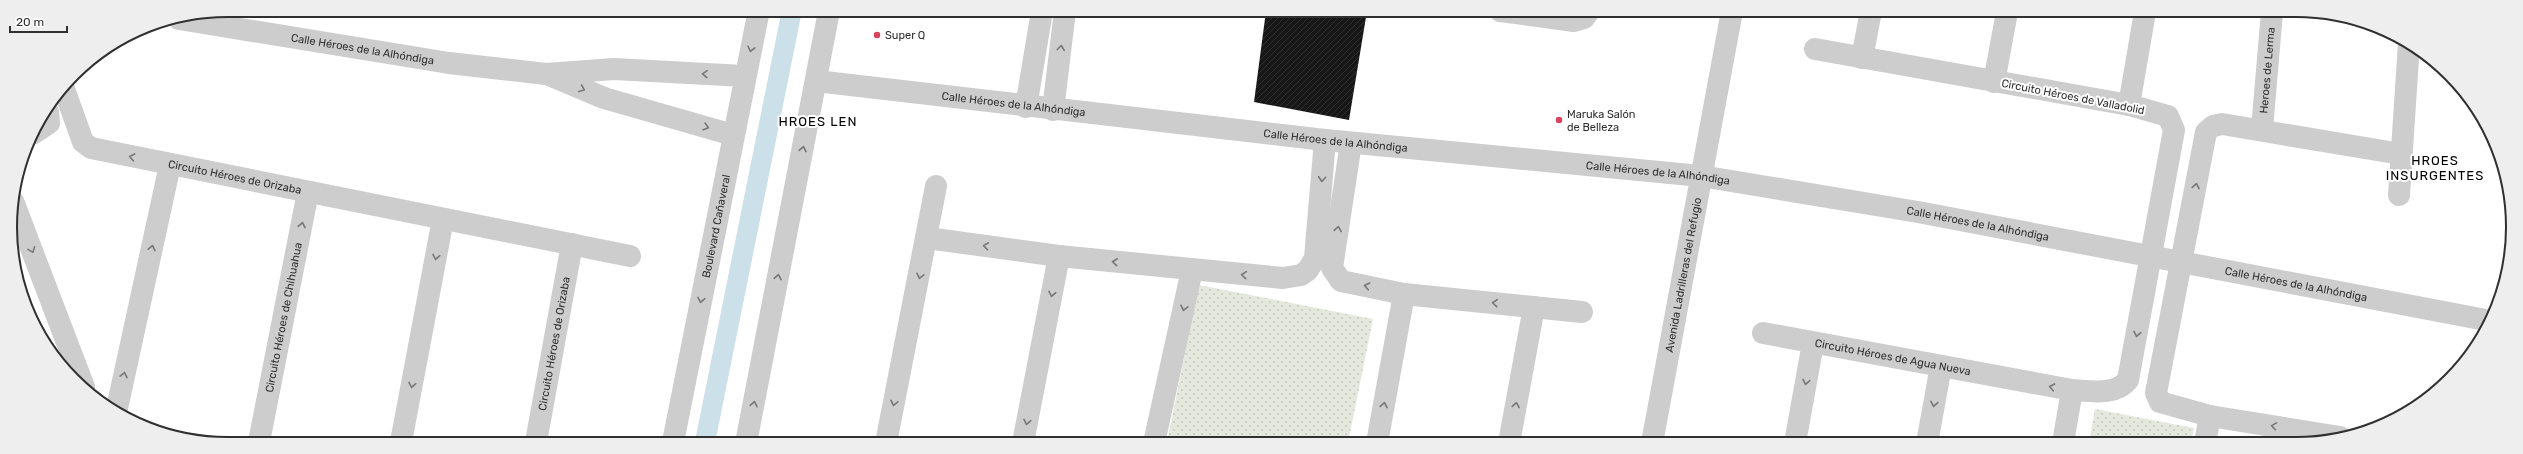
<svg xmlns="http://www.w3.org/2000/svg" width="2523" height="454" viewBox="0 0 2523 454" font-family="Rubik,sans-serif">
<defs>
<pattern id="green-dots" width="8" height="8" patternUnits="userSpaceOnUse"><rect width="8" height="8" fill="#e5e9dd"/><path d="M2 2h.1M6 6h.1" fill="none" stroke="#c5c8be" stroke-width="1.8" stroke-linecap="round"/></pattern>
<pattern id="building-hatch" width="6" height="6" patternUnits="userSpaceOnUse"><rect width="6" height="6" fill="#171717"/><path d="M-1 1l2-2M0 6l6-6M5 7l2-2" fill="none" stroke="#303030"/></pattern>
</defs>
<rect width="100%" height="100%" fill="#fff"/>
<path fill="url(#green-dots)" d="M1199 285 1373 319 1348 443 1167 442Z
M2095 409 2194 428 2191 443H2089Z"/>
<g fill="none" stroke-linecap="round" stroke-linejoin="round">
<path stroke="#cbe0e8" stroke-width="20" d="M705 442 792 10"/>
</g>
<path fill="url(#building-hatch)" d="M1266 11H1367L1349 120 1254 102Z"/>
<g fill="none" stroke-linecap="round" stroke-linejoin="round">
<g stroke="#cdcdcd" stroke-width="22">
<path d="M1500 11 1574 21 1584 18 1589 11"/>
<path id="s1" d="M179 19 449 63 546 74 614 69 744 76"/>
<path d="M1862 58 1871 11"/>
<path d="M547 74 604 98 733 135"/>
<path id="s2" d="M816 81 1325 140 1701 176 1918 212 2491 321"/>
<path d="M1994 82 2007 12"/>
<path id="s3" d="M64 89 83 142 91 148 630 256"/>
<path d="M2129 105 2145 12"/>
<path d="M1026 107 1042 11"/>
<path d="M1053 110 1065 11"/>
<path id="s4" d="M2262 129 2272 12"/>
<path d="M34 133 49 123 48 112"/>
<path d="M1351 143 1332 268 1341 281 1404 294 1582 312"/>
<path d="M2399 195 2409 43"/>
<path d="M13 201 84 387"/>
<path d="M927 238 1059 256 1283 278 1301 275 1308 270 1315 258 1325 140"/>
<path id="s5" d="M1763 333 2072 390C2091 391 2115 396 2128 380L2174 130 2168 116 2129 105 1815 49"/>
<path d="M116 413 170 165"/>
<path d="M2340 437 2210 416 2160 402 2156 393 2206 132 2213 126 2222 124 2401 154"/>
<path id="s6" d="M259 442 308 192"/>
<path d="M401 442 443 219"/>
<path id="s7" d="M536 442 572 244"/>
<path id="s8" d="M673 442 759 10"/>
<path d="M746 443 829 11"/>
<path d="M886 443 936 186"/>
<path d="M1023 443 1059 256"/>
<path d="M1154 443 1192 270"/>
<path d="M1377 443 1404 294"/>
<path d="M1509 443 1534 307"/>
<path id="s9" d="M1652 443 1732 11"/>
<path d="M1795 443 1813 343"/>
<path d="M1927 443 1941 366"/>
<path d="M2063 443 2072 390"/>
<path d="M2205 443 2210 416"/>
</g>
</g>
<defs><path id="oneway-chevron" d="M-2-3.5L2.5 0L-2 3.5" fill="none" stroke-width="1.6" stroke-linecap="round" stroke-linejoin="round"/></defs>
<g stroke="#777">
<use href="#oneway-chevron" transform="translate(1061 48) rotate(-83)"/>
<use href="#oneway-chevron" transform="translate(751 49) rotate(103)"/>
<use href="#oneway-chevron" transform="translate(705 74) rotate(-177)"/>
<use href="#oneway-chevron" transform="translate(582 89) rotate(23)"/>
<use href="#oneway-chevron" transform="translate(706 127) rotate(16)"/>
<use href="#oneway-chevron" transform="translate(803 149) rotate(-79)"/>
<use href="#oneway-chevron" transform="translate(132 157) rotate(-169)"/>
<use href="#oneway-chevron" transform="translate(1322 179) rotate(95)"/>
<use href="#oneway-chevron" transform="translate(2196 186) rotate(-80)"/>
<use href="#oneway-chevron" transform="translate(302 225) rotate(-79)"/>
<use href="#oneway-chevron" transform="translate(1338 229) rotate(-81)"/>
<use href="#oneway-chevron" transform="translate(986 246) rotate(-172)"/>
<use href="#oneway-chevron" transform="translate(152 248) rotate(-78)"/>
<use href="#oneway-chevron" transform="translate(32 250) rotate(69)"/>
<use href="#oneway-chevron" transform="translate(436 257) rotate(101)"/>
<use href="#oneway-chevron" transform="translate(1115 262) rotate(-174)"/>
<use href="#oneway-chevron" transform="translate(1244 275) rotate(-175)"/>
<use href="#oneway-chevron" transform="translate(920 276) rotate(102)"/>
<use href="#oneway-chevron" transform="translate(778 277) rotate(-79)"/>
<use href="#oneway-chevron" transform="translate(1367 286) rotate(-168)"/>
<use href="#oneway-chevron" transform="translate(1052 294) rotate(101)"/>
<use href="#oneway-chevron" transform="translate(701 300) rotate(101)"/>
<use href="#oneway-chevron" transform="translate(1495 303) rotate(-175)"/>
<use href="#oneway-chevron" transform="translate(1184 308) rotate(102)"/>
<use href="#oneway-chevron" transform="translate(2137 334) rotate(101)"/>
<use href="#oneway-chevron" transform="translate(124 375) rotate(-78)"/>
<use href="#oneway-chevron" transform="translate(1806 382) rotate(101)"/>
<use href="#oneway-chevron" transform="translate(412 385) rotate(101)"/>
<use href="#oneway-chevron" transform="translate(2052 387) rotate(-169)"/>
<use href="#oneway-chevron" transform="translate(894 403) rotate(102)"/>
<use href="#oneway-chevron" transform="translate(754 404) rotate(-79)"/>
<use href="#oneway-chevron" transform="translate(1934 404) rotate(100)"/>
<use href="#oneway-chevron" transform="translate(1384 405) rotate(-80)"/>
<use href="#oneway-chevron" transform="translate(1516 405) rotate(-80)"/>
<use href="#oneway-chevron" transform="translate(1027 422) rotate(101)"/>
<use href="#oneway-chevron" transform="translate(2274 426) rotate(-171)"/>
</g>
<g fill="#d8425c" stroke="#fff" stroke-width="1.5">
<circle cx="877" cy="35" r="4"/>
<circle cx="1559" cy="120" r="4"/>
</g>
<g text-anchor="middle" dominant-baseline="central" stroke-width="4" stroke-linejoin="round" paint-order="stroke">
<g font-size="11" fill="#303030" stroke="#fff" text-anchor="start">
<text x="885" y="35">Super Q</text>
<text x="1567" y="114">Maruka Salón<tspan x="1567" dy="13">de Belleza</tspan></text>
</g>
<g font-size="11" fill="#303030" stroke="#fff">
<text stroke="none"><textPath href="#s1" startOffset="186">Calle Héroes de la Alhóndiga</textPath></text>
<text stroke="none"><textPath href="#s4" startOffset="59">Heroes de Lerma</textPath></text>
<text transform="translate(2073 97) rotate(11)">Circuito Héroes de Valladolid</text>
<text stroke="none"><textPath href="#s2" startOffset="199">Calle Héroes de la Alhóndiga</textPath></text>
<text stroke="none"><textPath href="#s2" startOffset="523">Calle Héroes de la Alhóndiga</textPath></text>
<text stroke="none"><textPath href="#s2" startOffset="847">Calle Héroes de la Alhóndiga</textPath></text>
<text stroke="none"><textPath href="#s3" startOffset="213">Circuito Héroes de Orizaba</textPath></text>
<text stroke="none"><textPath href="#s2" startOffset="1171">Calle Héroes de la Alhóndiga</textPath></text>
<text stroke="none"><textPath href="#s8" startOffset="220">Boulevard Cañaveral</textPath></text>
<text stroke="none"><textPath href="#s9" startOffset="171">Avenida Ladrilleras del Refugio</textPath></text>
<text stroke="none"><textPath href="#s2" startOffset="1495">Calle Héroes de la Alhóndiga</textPath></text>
<text stroke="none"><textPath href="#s6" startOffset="127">Circuito Héroes de Chihuahua</textPath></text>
<text stroke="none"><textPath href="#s7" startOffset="100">Circuito Héroes de Orizaba</textPath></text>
<text stroke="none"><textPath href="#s5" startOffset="132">Circuito Héroes de Agua Nueva</textPath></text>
</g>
<g font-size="13" letter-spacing="1" fill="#000" stroke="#fff">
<text x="818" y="121">HROES LEN</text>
<text x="2435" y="160">HROES<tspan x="2435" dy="15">INSURGENTES</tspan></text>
</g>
</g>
<path d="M0 0H2523V454H0ZM227 17H2296A210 210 0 0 1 2506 227V227A210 210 0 0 1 2296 437H227A210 210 0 0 1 17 227V227A210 210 0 0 1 227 17Z" fill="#eee" fill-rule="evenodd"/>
<path fill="none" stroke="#303030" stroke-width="2" d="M227 17H2296A210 210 0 0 1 2506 227V227A210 210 0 0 1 2296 437H227A210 210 0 0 1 17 227V227A210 210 0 0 1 227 17Z"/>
<path d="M10 26v6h57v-6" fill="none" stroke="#303030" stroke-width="2"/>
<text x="16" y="26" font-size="12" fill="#303030" stroke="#ffffff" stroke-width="3" paint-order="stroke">20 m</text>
</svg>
